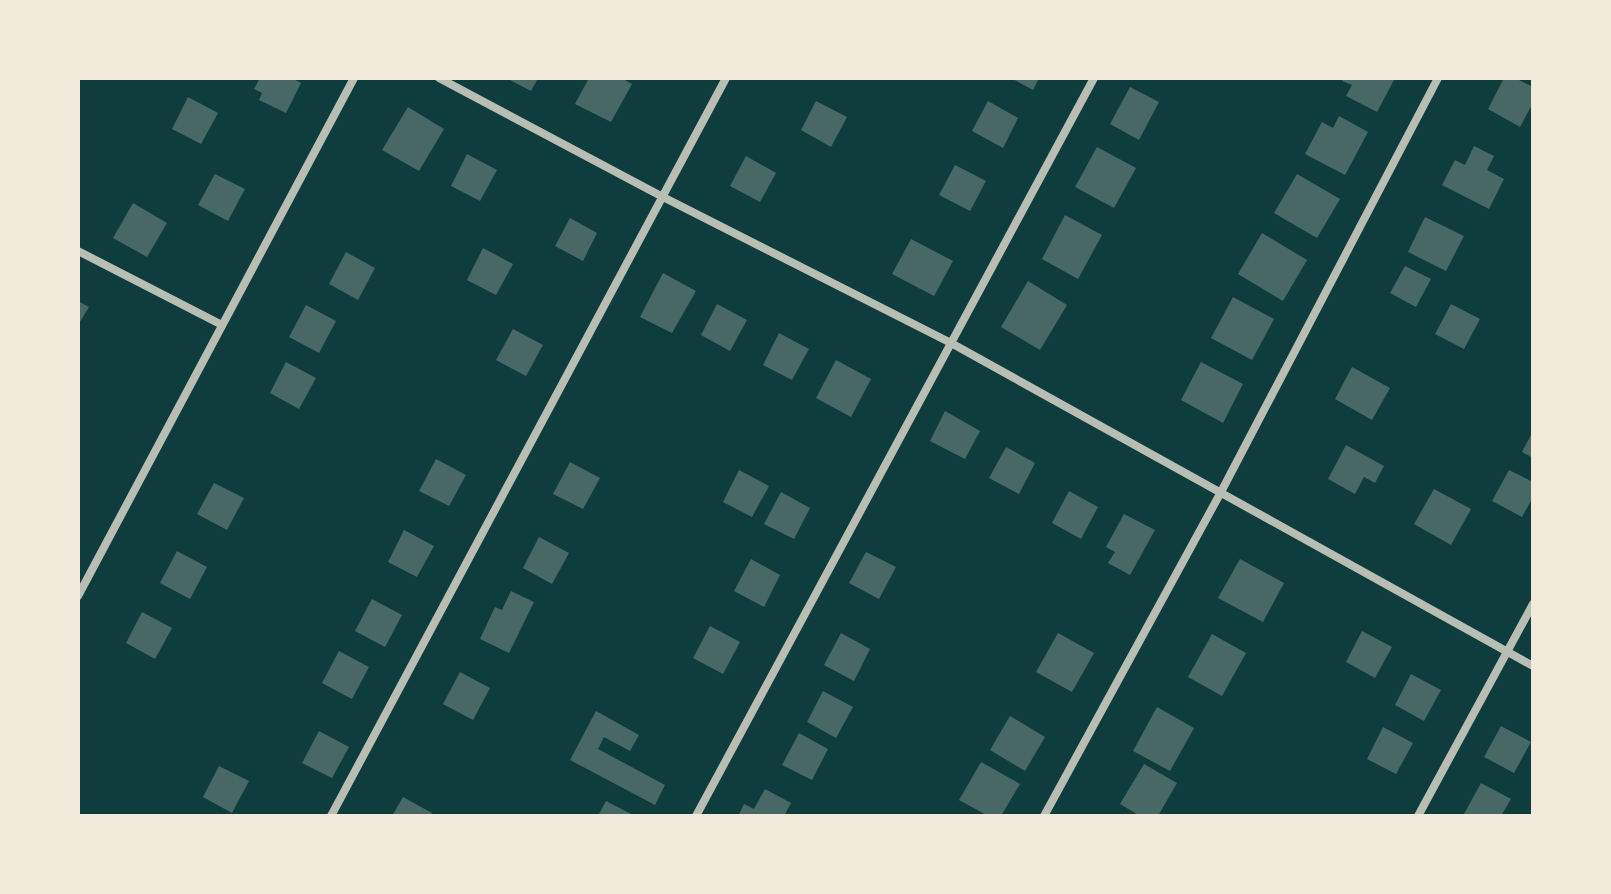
<svg xmlns="http://www.w3.org/2000/svg" width="1611" height="894" viewBox="0 0 1611 894" font-family="'PT Sans Narrow',sans-serif">
<rect width="100%" height="100%" fill="#0f3d3e"/>
<path fill="#486865" d="M260 78H292L301 83 286 113 259 100 262 93 254 89Z
M506 78H538L531 91Z
M589 78H621L632 84 611 122 575 104Z
M1011 78H1039L1033 90Z
M1344 78H1395L1377 112 1346 96 1352 85 1342 81Z
M1504 78H1515L1533 87V103L1520 127 1488 109Z
M1130 87 1159 102 1139 140 1110 124Z
M188 97 218 113 201 144 172 129Z
M816 101 847 117 831 147 801 130Z
M988 101 1018 118 1003 148 972 131Z
M408 107 444 129 419 171 382 150Z
M1339 116 1368 132 1345 175 1305 154 1322 122 1333 128Z
M1474 146 1494 156 1487 170 1504 179 1489 209 1442 185 1455 160 1465 165Z
M1097 147 1136 168 1114 208 1075 187Z
M467 154 497 170 480 201 451 186Z
M746 156 776 173 760 202 730 186Z
M955 165 986 181 970 211 939 195Z
M215 174 245 189 228 221 198 205Z
M1297 174 1340 199 1317 238 1274 213Z
M133 203 167 223 147 257 113 238Z
M1065 215 1102 235 1078 279 1042 259Z
M1425 217 1464 236 1446 271 1408 252Z
M570 218 597 233 583 261 555 246Z
M1262 233 1307 260 1283 301 1238 274Z
M911 239 953 261 934 296 892 274Z
M483 248 513 264 496 295 467 280Z
M346 252 375 268 358 300 329 284Z
M1405 266 1431 279 1416 307 1390 293Z
M663 273 696 291 672 333 640 317Z
M1028 281 1067 305 1040 350 1001 327Z
M1233 297 1274 319 1252 360 1211 338Z
M78 301 89 307 78 325Z
M717 304 747 320 730 351 701 335Z
M1451 304 1480 319 1464 349 1435 334Z
M306 305 336 321 319 353 289 337Z
M513 329 543 345 526 376 496 360Z
M779 333 809 349 792 380 763 365Z
M836 360 871 379 851 417 816 398Z
M286 362 316 378 299 409 270 393Z
M1201 362 1243 384 1223 423 1181 400Z
M1352 367 1390 388 1372 420 1335 399Z
M945 411 980 431 965 459 930 441Z
M1533 431V458L1522 452Z
M1346 445 1384 466 1375 483 1364 477 1355 494 1328 479Z
M1006 447 1035 463 1019 494 989 478Z
M436 459 466 475 449 506 419 491Z
M570 462 600 478 583 509 553 494Z
M739 470 769 486 752 517 723 502Z
M1509 470 1533 482V497L1522 517 1492 501Z
M214 483 244 498 227 530 197 514Z
M1434 489 1471 509 1451 545 1414 524Z
M1069 491 1098 507 1081 539 1052 523Z
M781 492 810 508 794 539 764 524Z
M1124 514 1155 530 1130 575 1108 563 1115 552 1106 547Z
M404 530 434 546 417 577 388 562Z
M539 537 569 553 552 584 523 568Z
M177 551 207 567 190 599 160 583Z
M866 552 896 567 879 599 849 583Z
M751 559 780 575 764 607 734 591Z
M1240 559 1284 583 1263 622 1218 598Z
M511 591 534 602 509 653 480 639 495 607 502 610Z
M372 599 402 615 385 647 355 631Z
M142 612 172 628 155 659 126 643Z
M710 626 740 642 723 674 693 658Z
M1362 631 1392 647 1375 678 1346 662Z
M841 633 870 649 854 681 824 665Z
M1058 633 1094 653 1072 692 1036 672Z
M1212 634 1246 653 1222 696 1188 677Z
M339 651 369 667 352 699 322 683Z
M460 672 490 688 473 720 443 704Z
M1411 674 1441 690 1424 721 1395 705Z
M823 691 853 707 836 738 807 722Z
M1157 707 1194 728 1170 771 1133 751Z
M596 711 639 735 630 751 604 737 598 749 665 785 655 805 570 760Z
M1010 716 1045 737 1025 771 990 750Z
M1501 726 1531 742 1514 773 1484 757Z
M1383 727 1413 743 1396 774 1367 759Z
M319 731 349 747 332 778 302 763Z
M799 733 828 749 812 780 782 765Z
M981 762 1020 784 1001 816H988L959 800Z
M1144 764 1177 783 1158 816H1140L1120 804Z
M219 766 249 781 232 813 203 797Z
M1481 783 1511 799 1501 816 1464 814Z
M765 789 791 803 784 816H738L744 804 754 809Z
M403 797 432 813 431 816H392Z
M606 801 635 816H598Z"/>
<g fill="none" stroke-linecap="round" stroke-linejoin="round">
<path stroke="#b8beb3" stroke-width="8" d="M439 78 661 196 951 343 1533 666
M78 251 222 325
M78 596 354 78
M331 816 726 78
M696 816 1094 78
M1044 816 1221 492 1438 78
M1418 816 1533 604"/>
</g>
<rect width="1611" height="894" fill="none" stroke="#f1e9da" stroke-width="160"/>
</svg>
